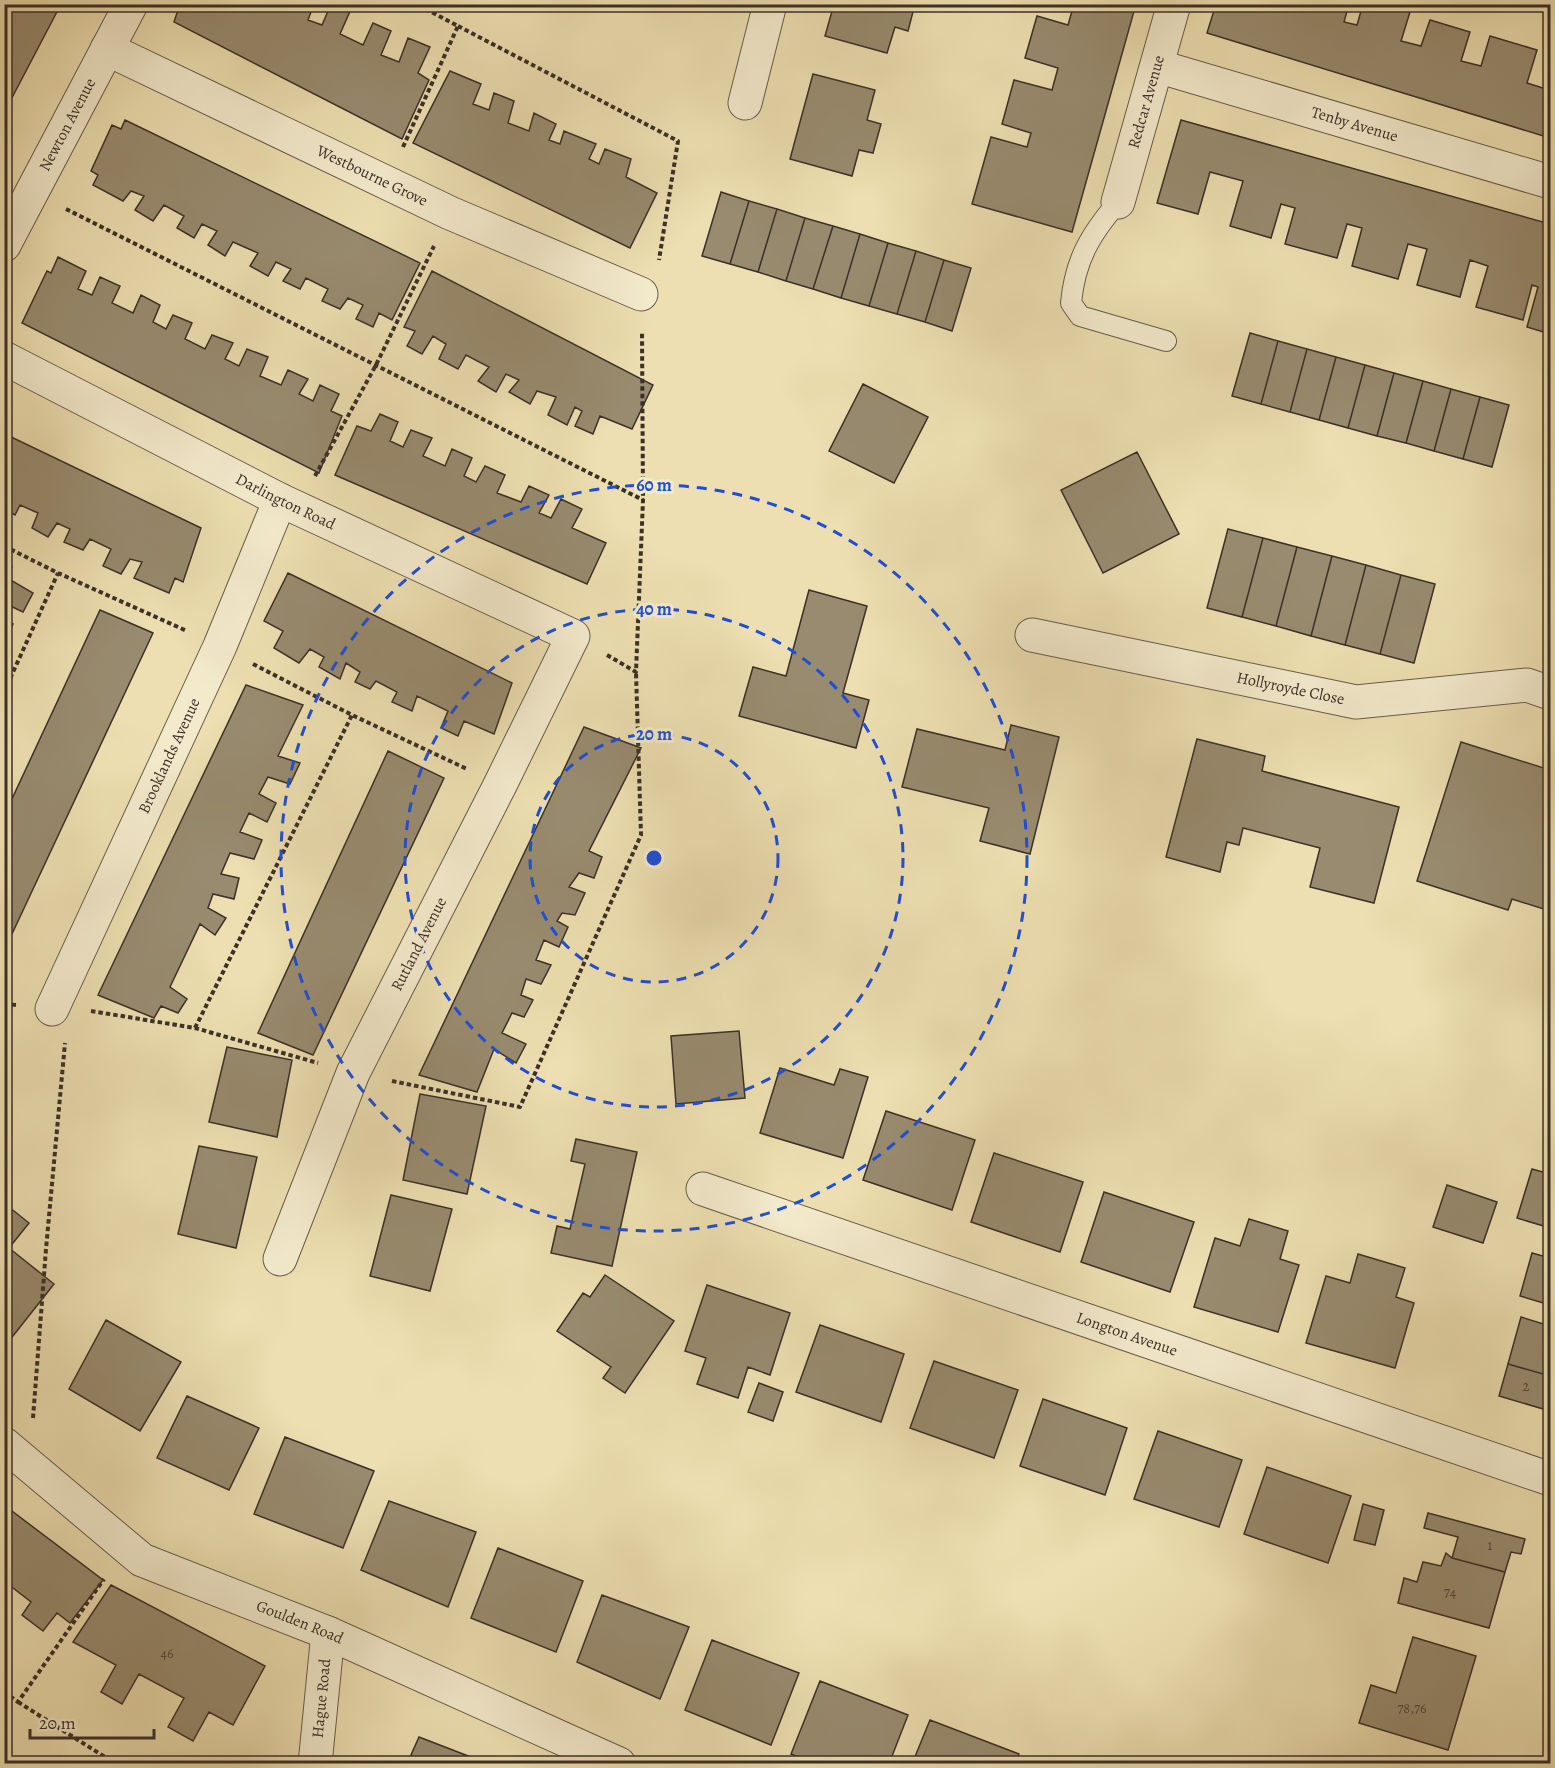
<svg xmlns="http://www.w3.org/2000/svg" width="1555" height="1768" viewBox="0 0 1555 1768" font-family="Alegreya,serif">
<rect width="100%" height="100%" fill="#eddfb1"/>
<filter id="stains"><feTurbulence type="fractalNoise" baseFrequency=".00333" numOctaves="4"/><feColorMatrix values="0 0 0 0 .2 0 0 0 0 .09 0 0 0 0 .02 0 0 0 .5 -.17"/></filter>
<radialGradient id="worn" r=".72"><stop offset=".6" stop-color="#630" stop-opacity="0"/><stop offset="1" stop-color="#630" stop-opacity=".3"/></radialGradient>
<path fill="#988b6f" stroke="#3b3028" stroke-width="1.5" d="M4 4H61L4 113Z
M180 4H282L290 8 292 4H314L308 20 322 25 331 4H342L351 9 340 34 363 45 373 23 391 31 381 55 399 62 408 38 430 47 418 73 429 80 402 139 174 22Z
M834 4H915L908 31 895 27 887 53 825 36Z
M1074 4H1136L1072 232 972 204 991 137 1027 147 1031 133 1002 124 1014 80 1052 90 1058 68 1025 58 1037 16 1068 25Z
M1216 4H1349L1344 22 1357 25 1363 4H1385L1410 12 1401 41 1421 46 1430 20 1470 32 1461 61 1481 66 1490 36 1537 50 1527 83 1546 89 1550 75V138L1207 33Z
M450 71 481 84 473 104 489 110 494 93 514 101 508 123 529 131 534 113 556 124 549 140 560 144 564 131 596 144 589 159 599 164 605 149 631 159 626 177 657 193 630 248 413 143Z
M813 74 875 90 867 120 881 124 873 153 859 150 852 176 790 159Z
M125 120 420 263 392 320 379 313 373 327 356 319 363 305 348 298 340 309 322 301 328 289 306 278 300 289 283 281 291 269 276 262 268 276 250 266 258 253 233 242 225 256 208 245 217 231 202 224 194 238 177 228 184 216 164 205 153 221 135 210 144 196 131 191 123 201 93 185 98 175 91 171 112 125 121 129Z
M1181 120 1550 224V334L1527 327 1538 287 1532 285 1523 320 1476 307 1488 266 1470 260 1460 297 1417 285 1427 249 1408 244 1398 279 1352 266 1362 228 1347 224 1337 258 1285 244 1295 208 1281 204 1271 238 1230 226 1243 181 1210 172 1198 214 1157 203Z
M721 192 749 201 730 264 702 256Z
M749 201 777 209 758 272 730 264Z
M777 209 805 218 786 281 758 272Z
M805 218 833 226 813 289 786 281Z
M833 226 860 234 841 298 813 289Z
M860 234 888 243 869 306 841 298Z
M888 243 916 251 897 314 869 306Z
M916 251 944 260 925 322 897 314Z
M58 257 86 271 78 289 92 295 100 277 120 286 112 303 133 313 141 295 160 305 153 322 166 329 173 315 192 323 185 339 205 349 212 335 233 343 225 359 239 366 247 349 268 357 260 376 281 385 288 370 308 379 299 394 313 401 320 385 339 394 331 411 342 416 319 473 22 323 47 271 51 273Z
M944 260 971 268 952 331 925 322Z
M432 271 653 385 632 429 600 416 593 434 575 426 582 411 575 407 567 425 548 415 556 397 537 391 530 404 509 392 519 380 506 374 496 392 478 381 489 367 466 355 458 369 439 359 446 344 433 336 422 354 407 346 415 331 404 327Z
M1250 333 1278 341 1261 404 1232 396Z
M1278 341 1307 349 1290 412 1261 404Z
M1307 349 1336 357 1319 420 1290 412Z
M1336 357 1365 365 1348 428 1319 420Z
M1365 365 1394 373 1377 436 1348 428Z
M1394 373 1423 381 1406 443 1377 436Z
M1423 381 1451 389 1434 451 1406 443Z
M863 384 928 417 894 483 829 451Z
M1451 389 1480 397 1463 459 1434 451Z
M1480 397 1509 405 1492 467 1463 459Z
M380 414 398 422 390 441 403 447 411 430 432 438 423 456 445 466 452 449 472 458 464 476 476 482 485 466 505 475 497 493 521 502 529 486 549 495 539 513 551 518 561 499 582 509 572 528 606 543 587 584 335 475 357 426 371 431Z
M7 435 201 528 183 582 175 578 169 593 134 578 142 562 130 559 121 574 103 566 111 549 90 539 83 550 64 542 70 529 57 523 48 537 32 528 38 513 20 505 15 515 4 509V442Z
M1137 452 1179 534 1103 573 1061 490Z
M1228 529 1263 538 1242 617 1207 608Z
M1263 538 1297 547 1276 626 1242 617Z
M1297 547 1332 556 1311 636 1276 626Z
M1332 556 1366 565 1345 645 1311 636Z
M4 563 12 567 7 578 33 593 23 612 4 603Z
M1366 565 1401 575 1380 654 1345 645Z
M288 573 512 683 494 734 464 721 458 736 441 728 448 711 417 696 412 711 392 702 397 692 376 681 370 689 355 682 360 672 346 663 340 679 319 667 324 657 310 649 299 663 274 648 283 631 264 621Z
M1401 575 1435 584 1414 663 1380 654Z
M809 590 867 606 843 693 869 700 856 748 739 716 753 667 786 676Z
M100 610 153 633 4 951V816Z
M4 621 13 624 4 644Z
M246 685 303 705 278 756 300 763 290 784 268 777 259 794 276 803 267 822 249 813 240 832 262 840 254 859 230 853 221 874 239 878 234 899 213 894 208 908 226 918 215 935 200 924 170 987 187 999 178 1013 161 1006 154 1018 98 995Z
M1011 725 1059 737 1030 854 980 841 989 808 902 787 917 729 1005 750Z
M584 727 641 748 589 851 602 857 594 878 579 873 569 887 585 893 575 915 562 913 557 921 568 927 559 947 544 940 536 960 551 965 541 984 526 979 521 995 533 1000 524 1017 512 1013 502 1033 526 1044 516 1063 494 1049 477 1092 419 1075Z
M1197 739 1265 756 1262 771 1399 807 1374 903 1310 887 1320 848 1243 828 1239 845 1227 842 1220 872 1166 857Z
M1461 742 1550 770V911L1512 899 1508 910 1417 881Z
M388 751 444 778 313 1055 258 1033Z
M739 1031 745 1098 676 1104 671 1036Z
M227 1047 292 1060 277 1137 209 1122Z
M780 1068 834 1085 840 1069 868 1077 843 1158 760 1133Z
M420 1094 486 1106 467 1194 403 1180Z
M886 1111 975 1140 952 1210 863 1180Z
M576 1139 637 1152 612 1266 551 1253 557 1226 570 1229 585 1164 571 1161Z
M199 1146 257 1157 236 1248 178 1234Z
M994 1153 1083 1182 1060 1252 971 1222Z
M1532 1169 1550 1174V1228L1517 1218Z
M1447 1185 1497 1202 1483 1243 1433 1227Z
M1104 1192 1194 1222 1170 1292 1081 1262Z
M391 1195 452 1209 430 1291 370 1276Z
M4 1203 29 1223 9 1248 54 1284 5 1346Z
M1249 1219 1288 1231 1280 1259 1299 1265 1278 1332 1194 1307 1215 1238 1240 1246Z
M1532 1253 1550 1258V1305L1520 1296Z
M1358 1254 1405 1268 1396 1297 1414 1303 1395 1368 1306 1343 1326 1276 1350 1283Z
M605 1275 674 1321 625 1393 603 1378 611 1367 557 1331 583 1293 590 1297Z
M707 1285 790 1313 770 1375 748 1367 738 1398 697 1384 706 1358 685 1351Z
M1521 1317 1550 1326V1376L1508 1364Z
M106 1320 181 1362 140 1431 69 1389Z
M820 1325 904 1354 881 1422 796 1392Z
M934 1361 1018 1390 994 1458 910 1428Z
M1508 1364 1550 1376V1411L1499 1396Z
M759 1383 783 1392 773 1421 748 1412Z
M187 1396 259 1428 229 1490 157 1458Z
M1043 1399 1127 1428 1105 1495 1020 1466Z
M1158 1431 1242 1460 1219 1527 1134 1499Z
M285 1437 374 1471 343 1548 254 1514Z
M1267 1467 1351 1496 1328 1563 1244 1534Z
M389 1501 476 1532 448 1607 361 1570Z
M1363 1504 1384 1510 1375 1545 1354 1540Z
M4 1505 103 1580 70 1623 57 1613 43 1631 22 1615 31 1602 4 1581Z
M1428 1513 1525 1539 1521 1554 1511 1552 1505 1572 1452 1558 1458 1537 1424 1528Z
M498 1548 583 1581 556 1652 471 1618Z
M1446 1553 1452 1558 1505 1572 1489 1628 1398 1603 1404 1578 1417 1582 1423 1562 1441 1566Z
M111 1585 265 1666 233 1725 209 1712 193 1741 168 1727 184 1698 139 1674 122 1704 101 1692 116 1665 73 1642Z
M602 1595 689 1627 660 1699 577 1662Z
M1413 1637 1476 1656 1448 1750 1359 1723 1371 1685 1396 1693Z
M712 1640 799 1673 771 1745 685 1710Z
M820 1681 908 1715 889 1764H814L791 1754Z
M930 1720 1019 1754 1015 1764H912Z
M419 1737 489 1764H407Z
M4 1753 20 1764H4Z"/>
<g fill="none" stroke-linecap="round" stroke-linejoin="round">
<g stroke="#685c4a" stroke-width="22">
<path id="service" d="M1118 202C1090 235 1075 260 1071 303L1080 316 1166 341"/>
</g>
<g stroke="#685c4a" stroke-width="35">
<g id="minor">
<path id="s1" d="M107 49 450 213 641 294"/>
<path id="s2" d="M1157 66 1550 182"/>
<path d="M745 103 770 4"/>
<path id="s3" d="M1118 202 1174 4"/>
<path id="s4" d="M4 245 131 4"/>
<path id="s5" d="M4 358 280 500 573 636 500 785 353 1073 280 1259"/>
<path id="s6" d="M1032 635 1356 702 1527 685 1550 693"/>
<path id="s7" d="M52 1009 220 646 280 500"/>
<path id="s8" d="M703 1189 1550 1479"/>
<path id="s9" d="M4 1444 142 1560 328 1633 619 1764"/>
<path id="s10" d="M315 1764 328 1633"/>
</g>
</g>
<path stroke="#3b3028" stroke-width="4" stroke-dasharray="4.5 3" stroke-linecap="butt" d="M458 26 678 141 659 260
M403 147 458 26 416 4
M66 209 643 500
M315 476 376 365 434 246
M4 546 58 573 187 631
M607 655 636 672 643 500 642 332
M253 664 352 715 467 769
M4 692 58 573
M4 1004 16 1005
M91 1011 195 1028 318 1063
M195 1028 352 715
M392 1081 520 1107 641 835 636 672
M33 1418 46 1249 65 1043
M4 1692 18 1702 104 1579
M18 1702 116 1764"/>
<use href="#service" stroke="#f3eacc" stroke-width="20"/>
<use href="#minor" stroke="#f3eacc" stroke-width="33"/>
</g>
<g fill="none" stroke="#1d4ed8" stroke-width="3" stroke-dasharray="10 8">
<circle cx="654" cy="858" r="124"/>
<circle cx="654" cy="858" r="249"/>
<circle cx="654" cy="858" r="373"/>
</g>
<g text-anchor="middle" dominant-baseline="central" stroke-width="6" stroke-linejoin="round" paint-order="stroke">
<g font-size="14" fill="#52473a">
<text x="1526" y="1386">2</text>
<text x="1490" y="1545">1</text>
<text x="1450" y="1592">74</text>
<text x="167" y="1653">46</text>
<text x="1412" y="1708">78,76</text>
</g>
<g font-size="16" fill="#3b3028" stroke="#f3eacc">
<text stroke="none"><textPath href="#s3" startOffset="104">Redcar Avenue</textPath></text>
<text stroke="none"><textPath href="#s2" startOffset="206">Tenby Avenue</textPath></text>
<text stroke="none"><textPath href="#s4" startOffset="136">Newton Avenue</textPath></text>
<text stroke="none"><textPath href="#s1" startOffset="294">Westbourne Grove</textPath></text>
<text stroke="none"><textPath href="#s5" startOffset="316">Darlington Road</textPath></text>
<text stroke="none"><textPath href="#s6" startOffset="264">Hollyroyde Close</textPath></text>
<text stroke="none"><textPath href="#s7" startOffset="279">Brooklands Avenue</textPath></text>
<text transform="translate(419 944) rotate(-63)">Rutland Avenue</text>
<text stroke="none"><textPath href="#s8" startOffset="448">Longton Avenue</textPath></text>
<text stroke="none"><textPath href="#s9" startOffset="350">Goulden Road</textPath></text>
<text stroke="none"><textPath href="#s10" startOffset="66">Hague Road</textPath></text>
</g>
</g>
<circle cx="654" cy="858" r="9" fill="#1d4ed8" stroke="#f3eacc" stroke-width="3"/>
<g font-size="18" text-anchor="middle" font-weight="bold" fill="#1d4ed8" stroke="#f3eacc" stroke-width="6" stroke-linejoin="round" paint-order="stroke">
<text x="654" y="491">60 m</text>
<text x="654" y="615">40 m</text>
<text x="654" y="740">20 m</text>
</g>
<rect width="1555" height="1768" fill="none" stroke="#eddfb1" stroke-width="24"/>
<rect x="6" y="6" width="1543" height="1756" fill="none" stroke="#3b3028" stroke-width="3"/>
<rect x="12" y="12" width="1531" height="1744" fill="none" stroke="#3b3028" stroke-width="1.5"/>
<path d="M30 1729v9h124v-9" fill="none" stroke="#3b3028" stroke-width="3"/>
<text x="39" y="1729" font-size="18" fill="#3b3028" stroke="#f3eacc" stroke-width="4.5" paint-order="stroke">20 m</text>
<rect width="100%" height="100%" filter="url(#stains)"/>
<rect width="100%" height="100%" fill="url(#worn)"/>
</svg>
